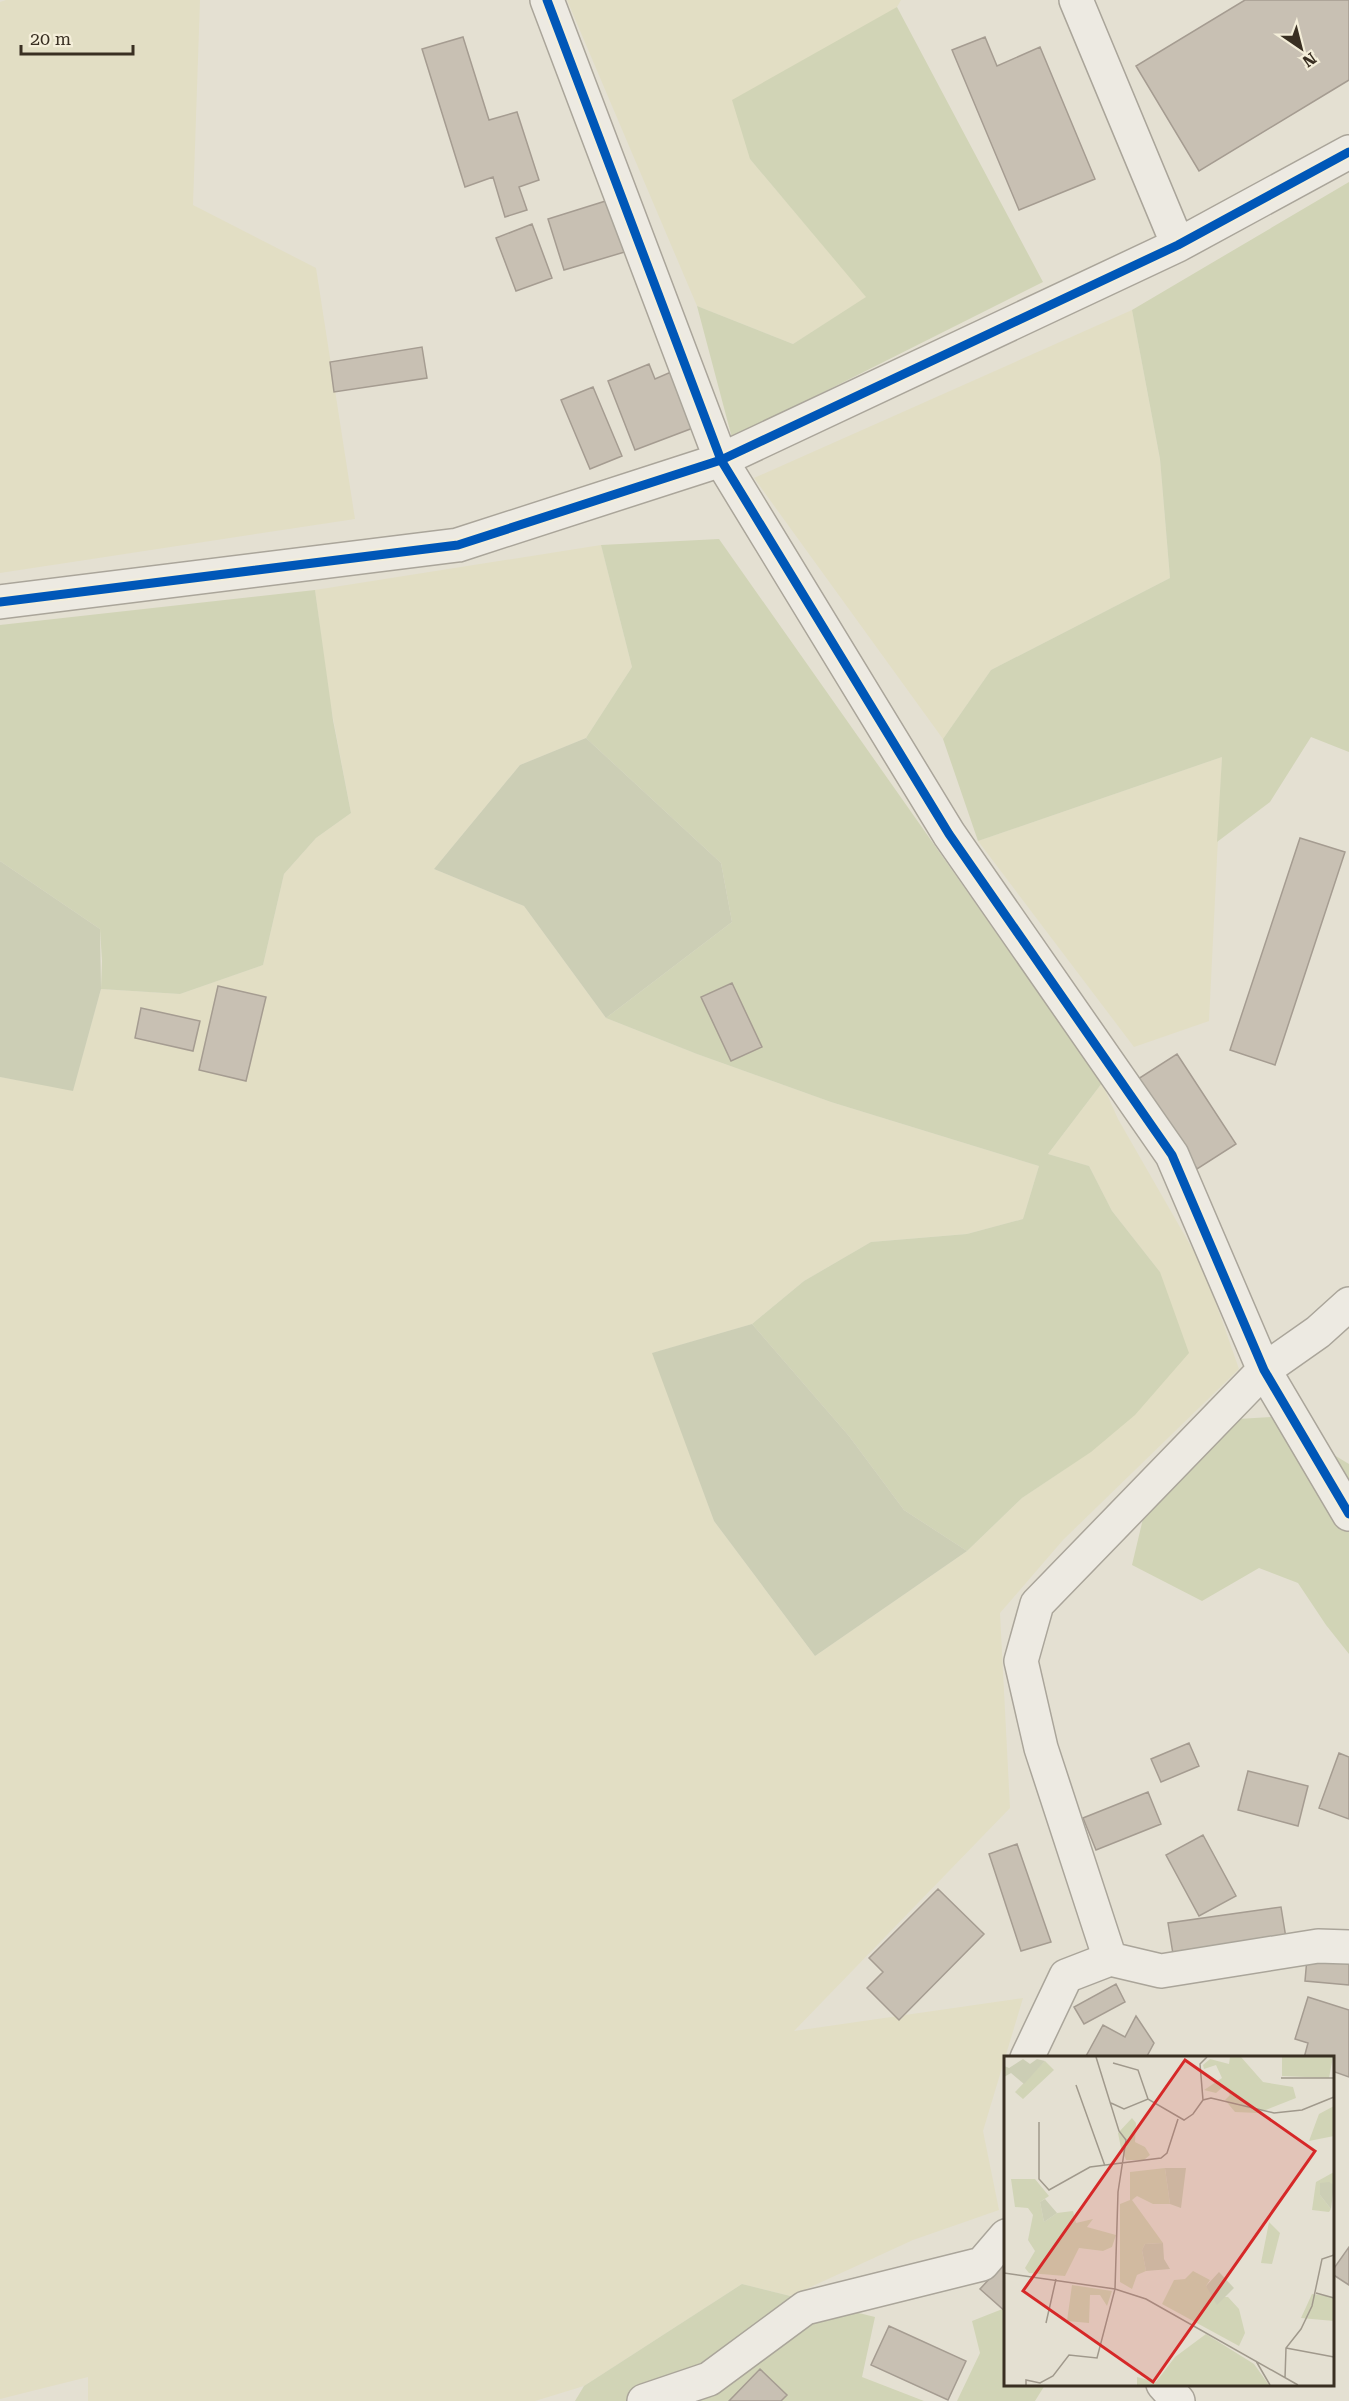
<svg xmlns="http://www.w3.org/2000/svg" width="1349" height="2401" viewBox="0 0 1349 2401" font-family="'Roboto Serif',serif">
<rect width="100%" height="100%" fill="#e4e0d2"/>
<path fill="#e2dec4" d="M6 0H200L193 205 316 268 355 519 0 573V2Z
M567 0H901L897 7 750 159 867 297 793 344 697 306Z
M1132 310 1160 459 1170 578 991 670 943 739 754 478Z
M601 545 632 667 586 738 520 765 434 869 524 906 606 1018 697 1054 831 1102 1039 1166 1023 1219 967 1234 871 1242 804 1281 752 1324 653 1353 714 1521 815 1656 967 1551 1022 1498 1065 1469 1160 1272 1112 1211 1089 1166 1048 1154 1102 1083 1118 1119 1204 1269 1239 1369 1063 1540 1000 1613 1010 1808 794 2031 1023 1998 983 2131 999 2210 913 2240 791 2296 742 2284 584 2386 535 2401H88V2377L0 2399V1077L73 1090 101 989 180 994 263 965 284 874 316 838 351 813 330 702 315 590Z
M1222 757 1209 1021 1134 1047 978 841Z"/>
<path fill="#d1d4b6" d="M897 7 1043 282 732 438 697 306 793 344 866 297 750 159 732 100Z
M1349 182V752L1311 737 1270 802 1217 842 1222 757 978 841 943 739 991 670 1170 578 1160 459 1132 310Z
M719 539 1102 1083 1048 1154 1089 1166 1112 1211 1160 1272 1189 1353 1135 1415 1091 1452 1022 1498 967 1551 904 1510 849 1436 752 1324 804 1281 871 1242 967 1234 1023 1219 1039 1166 831 1102 697 1054 606 1018 732 922 721 863 586 738 632 667 601 545Z
M315 590 333 720 351 813 316 838 284 874 263 965 180 994 101 989 102 961 100 929 0 861V625Z
M1271 1417 1349 1464V1654L1326 1625 1298 1583 1259 1568 1202 1601 1132 1565 1146 1506 1238 1419Z
M742 2284 875 2317 862 2377 924 2401H575L584 2386Z
M1005 2308 1006 2384 1045 2385 1035 2401H957L980 2353 972 2321Z"/>
<path fill="#ccceb5" d="M586 738 721 863 732 922 606 1018 524 906 434 869 520 765Z
M0 861 100 929 101 989 73 1091 0 1077Z
M752 1324 849 1436 904 1510 967 1551 815 1656 714 1521 652 1353Z"/>
<path fill="#c8c0b3" stroke="#a59c91" stroke-width="1.5" d="M1245 0H1349V80L1199 171 1136 66Z
M463 37 489 120 517 112 539 180 519 187 527 210 505 217 493 177 465 187 422 49Z
M985 37 997 66 1040 47 1095 179 1019 210 952 50Z
M612 199 628 251 564 270 548 219Z
M532 224 552 278 516 291 496 238Z
M422 347 427 378 334 392 330 362Z
M649 364 655 379 671 372 693 428 635 450 608 381Z
M593 387 622 456 590 469 561 400Z
M1300 838 1345 852 1275 1065 1230 1050Z
M732 983 762 1047 731 1061 701 997Z
M218 986 266 997 246 1081 199 1070Z
M141 1008 200 1021 193 1051 135 1038Z
M1177 1054 1236 1144 1197 1169 1138 1079Z
M1189 1743 1199 1766 1161 1782 1151 1759Z
M1339 1753 1349 1757V1819L1319 1808Z
M1248 1771 1308 1786 1298 1826 1238 1810Z
M1148 1792 1161 1824 1096 1850 1083 1818Z
M1203 1835 1236 1896 1199 1916 1166 1855Z
M1017 1844 1051 1942 1021 1951 989 1854Z
M938 1889 984 1934 899 2020 867 1988 883 1972 869 1958Z
M1281 1907 1286 1938 1173 1954 1168 1923Z
M1307 1958 1349 1962V1985L1305 1981Z
M1116 1984 1125 2002 1084 2024 1074 2007Z
M1308 1997 1349 2010V2077L1332 2071V2058H1304L1308 2043 1295 2039Z
M1136 2016 1154 2043 1146 2058H1085L1103 2025 1125 2037Z
M1349 2247V2285L1332 2274V2271Z
M1006 2261V2312L980 2289Z
M889 2326 966 2361 948 2400 871 2365Z
M760 2369 787 2395 781 2401H729Z"/>
<g fill="none" stroke-linecap="round" stroke-linejoin="round">
<g stroke="#aaa59a" stroke-width="36">
<path id="minor" d="M547 0 721 460 949 834 1172 1155 1264 1370 1349 1514
M1076 0 1178 245
M0 602 458 545 721 460 1178 245 1349 152
M1110 1959 1041 1748 1021 1661 1037 1604 1264 1370 1318 1332 1349 1304
M1027 2058 1066 1976 1110 1959 1161 1971 1318 1946 1349 1947
M1163 2384 1178 2401
M644 2401 709 2379 805 2308 982 2264 1006 2236"/>
</g>
<use href="#minor" stroke="#edeae2" stroke-width="33"/>
<g stroke="#f4eed9" stroke-width="13">
<path id="cycleway" d="M547 0 721 460 949 834 1172 1155 1264 1370 1349 1514
M0 602 458 545 721 460 1178 245 1349 152"/>
</g>
<use href="#cycleway" stroke="#0057b8" stroke-width="9"/>
</g>
<g transform="translate(1004 2056)">
<rect width="330" height="330" fill="#e4e0d2"/>
<path d="M226 1H237L259 26 289 31 292 42 254 57 231 56 221 44 226 39 220 30 212 37 200 34 218 22 212 9 200 13 199 9 206 3 225 8ZM278 1H329L325 22 278 20ZM41 5 50 14 19 43 11 36ZM330 50V80L305 85 315 58ZM128 62 132 67 131 86 141 91 146 99 140 104H122L117 92 114 77ZM161 112 166 148H149L133 140 128 144 159 187 141 188 138 194 142 215 133 219 128 233 116 226V148L126 144V116ZM330 116V129L316 139 327 153 325 156 308 154 312 126ZM7 123H31L45 140 36 146 40 166 53 157 69 155 72 167 89 163 83 171 112 179 108 191 99 195 75 192 61 220 25 217 21 212 31 195 24 184 29 159 24 152 11 151ZM265 166 276 177 268 208 257 207ZM189 215 206 224 202 230 217 241H224L235 253 241 277 235 290 158 248 170 224 181 223ZM68 229 108 235 103 250 96 239H86L85 267 63 265ZM308 238 330 241V265L297 262ZM202 278 250 308 265 329H133V321L152 326 171 301Z" fill="#d1d4b6"/>
<path d="M19 3 26 8 33 3 41 5 20 28 7 17 0 21V10L5 12ZM161 112H182L177 152 166 148ZM325 126 330 129 327 153 316 139V127ZM41 143 53 157 40 166 36 146ZM159 187 160 203 166 213 142 215 138 194 141 188ZM215 216 230 232 213 249 202 230Z" fill="#ccceb5"/>
<path fill="none" stroke="#a0998c" stroke-width="1.5" d="M109 7 134 14 144 43M277 22H330M72 29 101 110M199 44 196 8 203 1M107 47 120 53 144 43 180 64 189 58 199 44 207 42 270 57 298 54 330 41M35 66V123L45 134 86 111 157 102 163 97 174 63M0 217 111 233 142 243 294 329M312 237 330 242M42 267 52 223M282 292 330 301M252 305 266 329M281 322 282 292 297 273 308 250 318 203 330 199M22 329V324L36 327 49 320 65 299 93 302 111 233 114 136 122 84 115 75 92 1"/>
<path fill="#d62828" fill-opacity="0.15" stroke="#d62828" stroke-width="3" d="M181 4 311 95 149 326 19 235Z"/>
<rect width="330" height="330" fill="none" stroke="#392f22" stroke-width="3"/>
</g>
<g transform="translate(1301 48) rotate(145)" stroke="#f4eed9" stroke-width="4.5" paint-order="stroke">
<path d="M0-4.5L10 22L0 15L-10 22Z" fill="#392f22"/>
<text y="-9" font-size="16" font-weight="bold" text-anchor="middle" fill="#392f22">N</text>
</g>
<path d="M21 45v9h112v-9" fill="none" stroke="#392f22" stroke-width="3"/>
<text x="30" y="45" font-size="18" fill="#392f22" stroke="#f4eed9" stroke-width="4.5" paint-order="stroke">20 m</text>
</svg>
